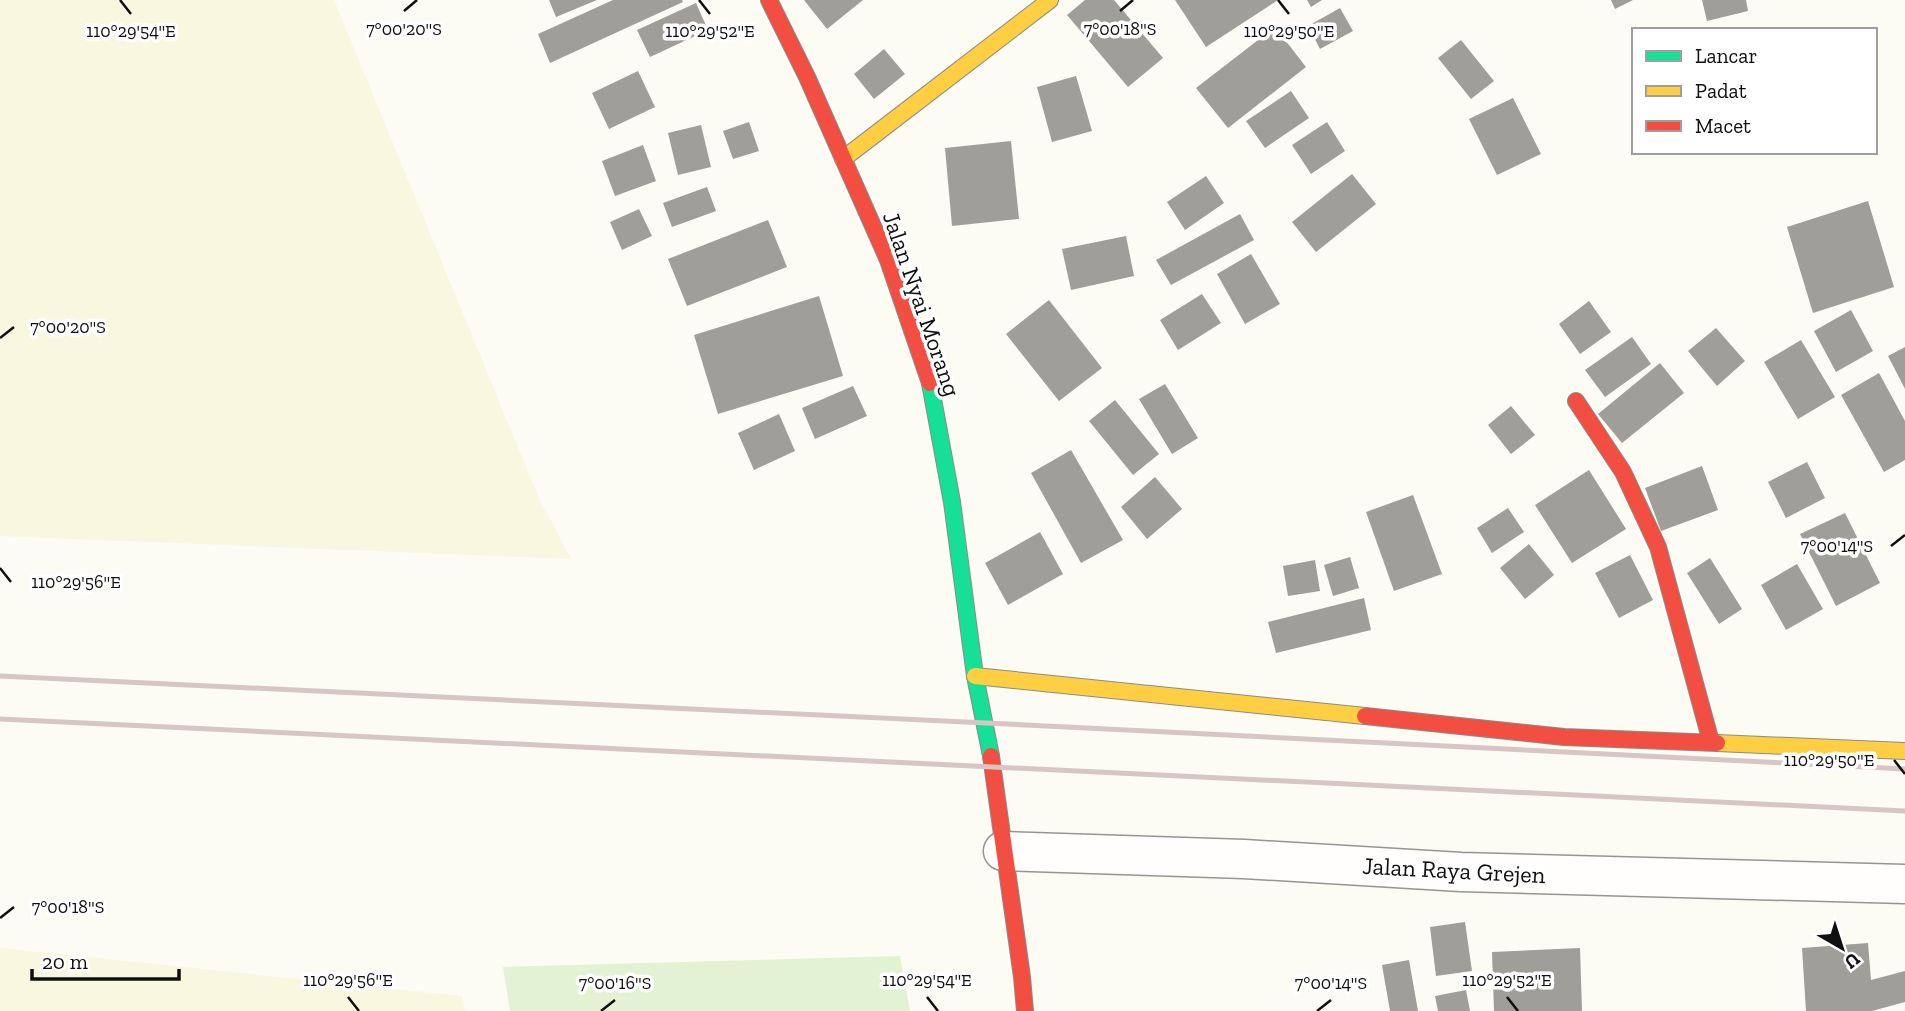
<svg xmlns="http://www.w3.org/2000/svg" width="1905" height="1011" viewBox="0 0 1905 1011" font-family="'Zilla Slab',serif">
<rect width="100%" height="100%" fill="#fcfbf4"/>
<path fill="#f8f7e0" d="M0 0H334L538 496 571 559 0 536Z
M0 948 462 996 465 1011H0Z"/>
<path fill="#e4f2d4" d="M900 956 910 1011H510L503 967Z"/>
<path fill="#a09e99" d="M549 0H597L556 17Z
M613 0H682L683 2 550 63 538 34Z
M804 0H863L827 29Z
M1085 0H1114L1163 58 1128 87 1067 15Z
M1175 0H1278L1206 47Z
M1307 0H1322L1311 7Z
M1611 0H1633L1615 9Z
M1702 0H1746L1748 11 1707 21Z
M696 3 708 30 650 57 637 30Z
M1340 8 1353 31 1320 49 1308 26Z
M1275 27 1306 67 1228 128 1196 88Z
M1461 40 1494 81 1471 99 1438 58Z
M884 49 905 74 874 99 854 74Z
M638 71 655 107 609 129 592 93Z
M1076 76 1092 131 1052 142 1037 87Z
M1291 91 1309 118 1265 148 1246 121Z
M1513 98 1541 154 1497 175 1469 119Z
M749 122 759 151 733 159 723 131Z
M1327 122 1345 151 1311 174 1292 145Z
M701 125 711 167 678 175 668 133Z
M1011 141 1019 219 952 226 945 148Z
M643 145 656 181 615 196 602 161Z
M1352 174 1376 204 1316 252 1292 222Z
M1206 176 1224 203 1185 230 1167 202Z
M707 187 716 211 672 227 663 203Z
M1868 201 1894 287 1813 313 1787 227Z
M639 209 652 236 622 250 610 222Z
M1240 214 1254 240 1171 285 1156 260Z
M768 220 787 267 687 306 668 259Z
M1126 236 1134 276 1071 290 1062 249Z
M1251 254 1280 304 1245 324 1217 274Z
M1202 294 1221 323 1178 350 1160 320Z
M819 296 843 376 718 414 694 335Z
M1049 300 1102 368 1059 401 1006 334Z
M1589 301 1611 332 1580 354 1559 324Z
M1851 310 1873 351 1836 372 1814 331Z
M1716 328 1745 361 1717 386 1688 351Z
M1632 337 1651 364 1605 397 1585 370Z
M1801 340 1835 397 1798 419 1764 362Z
M1905 347V389L1888 356Z
M1660 363 1684 393 1622 443 1598 414Z
M1879 373 1905 421V460L1884 472 1841 395Z
M1165 384 1198 438 1172 454 1139 399Z
M853 386 867 416 815 439 802 408Z
M1115 400 1159 454 1133 475 1089 421Z
M1511 406 1535 435 1511 454 1488 425Z
M779 414 795 451 754 470 738 433Z
M1071 450 1123 540 1081 563 1031 473Z
M1807 462 1825 498 1786 518 1768 482Z
M1702 466 1718 510 1661 531 1645 488Z
M1589 470 1626 529 1572 563 1535 505Z
M1155 477 1182 509 1147 539 1121 507Z
M1413 495 1442 574 1394 591 1366 512Z
M1508 508 1524 532 1492 553 1477 528Z
M1845 513 1880 583 1836 606 1800 534Z
M1040 532 1063 574 1008 605 985 563Z
M1529 544 1554 575 1525 599 1500 568Z
M1630 555 1653 600 1619 618 1595 573Z
M1350 557 1359 588 1333 596 1324 565Z
M1710 558 1742 609 1719 624 1687 573Z
M1315 560 1320 591 1288 596 1283 566Z
M1797 564 1823 609 1786 630 1761 585Z
M1364 598 1371 630 1276 653 1268 622Z
M1465 922 1472 971 1436 976 1430 927Z
M1868 943 1871 980 1905 971V1002L1872 1011H1806L1802 948Z
M1580 948 1582 1011H1494L1492 952Z
M1409 960 1418 1011H1390L1382 965Z
M1466 990 1470 1011H1438L1435 996Z"/>
<g fill="none" stroke-linecap="round" stroke-linejoin="round">
<g stroke="#969592" stroke-width="41">
<path id="street" d="M1003 851 1244 859 1461 872 1905 884"/>
</g>
<g stroke="#8c8c89" stroke-width="18">
<path id="fast" d="M930 383 952 502 975 676 991 756"/>
</g>
<g stroke="#8c8c89" stroke-width="18">
<path id="slow" d="M843 159 1050 0
M975 676 1365 716
M1717 743 1905 751"/>
</g>
<g stroke="#8c8c89" stroke-width="18">
<path id="jam" d="M769 0 807 77 888 260 930 383
M1576 401 1623 472 1658 547 1711 742
M1365 716 1564 737 1717 743
M991 756 1022 977 1025 1011"/>
</g>
<use href="#street" stroke="#fffefd" stroke-width="38"/>
<use href="#fast" stroke="#16e098" stroke-width="16"/>
<use href="#slow" stroke="#ffcf43" stroke-width="16"/>
<use href="#jam" stroke="#f24e42" stroke-width="16"/>
<path stroke="#d8c5c4" stroke-width="5" d="M0 676 986 723 1905 769
M0 719 1905 811"/>
</g>
<path fill="none" stroke="#0f0f0f" stroke-width="2.5" d="M120 0 131 14M699 0 710 14M1278 0 1289 14M404 11 417 0M1120 11 1133 0M0 338 14 327M1891 546 1905 535M0 568 11 582M1894 760 1905 774M0 918 14 907M348 997 359 1011M927 997 938 1011M1507 997 1518 1011M601 1011 615 1000M1317 1011 1331 1000"/>
<g text-anchor="middle" dominant-baseline="central" stroke-width="7" stroke-linejoin="round" paint-order="stroke">
<g font-size="24" fill="#0f0f0f" stroke="#fff">
<text transform="translate(922 304) rotate(71)">Jalan Nyai Morang</text>
<text transform="translate(1454 870) rotate(3)">Jalan Raya Grejen</text>
</g>
</g>
<g font-size="18" text-anchor="middle" fill="#0f0f0f" stroke="#fff" stroke-width="7" stroke-linejoin="round" paint-order="stroke">
<text x="1120" y="35">7°00'18"S</text>
<text x="404" y="35">7°00'20"S</text>
<text x="131" y="37">110°29'54"E</text>
<text x="710" y="37">110°29'52"E</text>
<text x="1289" y="37">110°29'50"E</text>
<text x="68" y="333">7°00'20"S</text>
<text x="1837" y="552">7°00'14"S</text>
<text x="76" y="588">110°29'56"E</text>
<text x="1829" y="766">110°29'50"E</text>
<text x="68" y="913">7°00'18"S</text>
<text x="348" y="986">110°29'56"E</text>
<text x="927" y="986">110°29'54"E</text>
<text x="1507" y="986">110°29'52"E</text>
<text x="615" y="989">7°00'16"S</text>
<text x="1331" y="989">7°00'14"S</text>
</g>
<rect x="1632" y="28" width="245" height="126" fill="#ffffff" stroke="#9f9f9f" stroke-width="2"/>
<rect x="1646" y="51" width="35" height="10" fill="#16e098" stroke="#9f9f9f" stroke-width="2"/>
<text x="1695" y="63" font-size="21" fill="#0f0f0f">Lancar</text>
<rect x="1646" y="86" width="35" height="10" fill="#ffcf43" stroke="#9f9f9f" stroke-width="2"/>
<text x="1695" y="98" font-size="21" fill="#0f0f0f">Padat</text>
<rect x="1646" y="121" width="35" height="10" fill="#f24e42" stroke="#9f9f9f" stroke-width="2"/>
<text x="1695" y="133" font-size="21" fill="#0f0f0f">Macet</text>
<g transform="translate(1842 948) rotate(141)" stroke="#ffffff" stroke-width="5" paint-order="stroke">
<path d="M0-5L12 26L0 18L-12 26Z" fill="#0f0f0f"/>
<text y="-10" font-size="19" font-weight="bold" text-anchor="middle" fill="#0f0f0f">U</text>
</g>
<path d="M32 969v10h147v-10" fill="none" stroke="#0f0f0f" stroke-width="3.5"/>
<text x="42" y="969" font-size="21" fill="#0f0f0f" stroke="#ffffff" stroke-width="5" paint-order="stroke">20 m</text>
</svg>
